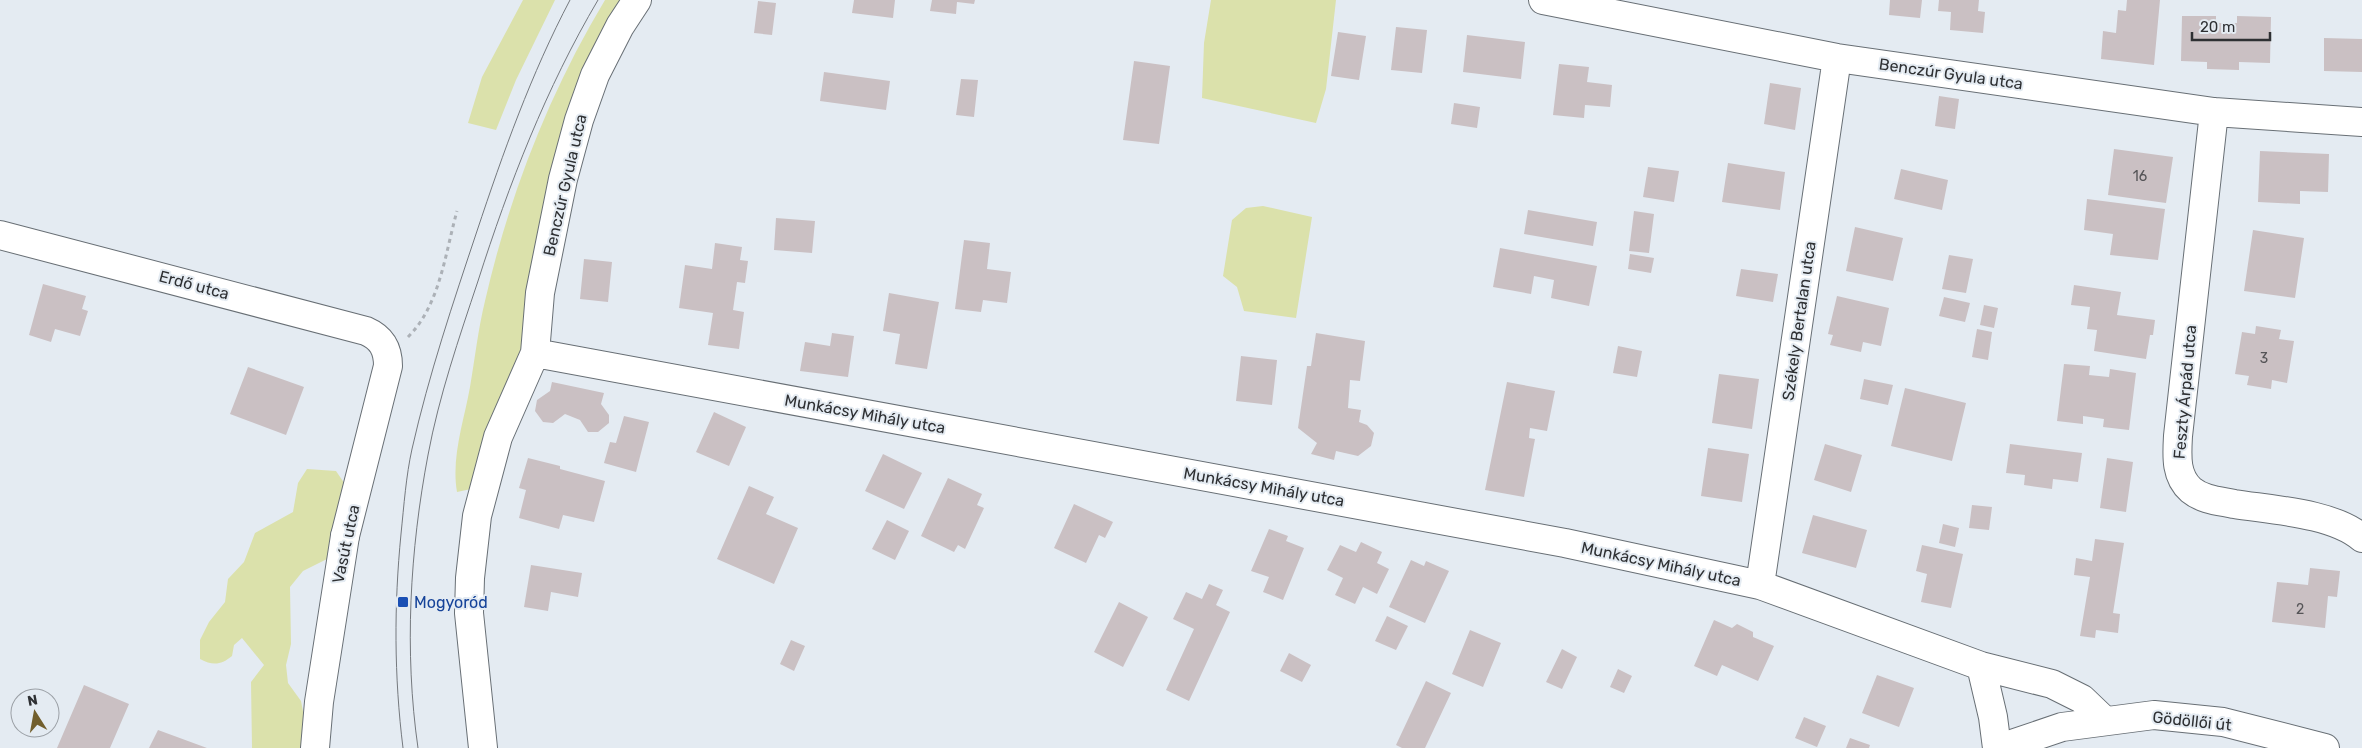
<svg xmlns="http://www.w3.org/2000/svg" width="2362" height="748" viewBox="0 0 2362 748" font-family="Rubik,sans-serif">
<rect width="100%" height="100%" fill="#e4ebf2"/>
<path fill="#dbe1ab" d="M523 0H555L516 80 496 130 468 123 482 77Z
M605 0H631L518 361 471 489 457 492C451 457 464 421 470 387 475 358 478 330 485 301 509 196 549 93 605 0Z
M1211 0H1336L1326 89 1316 123 1202 98 1204 43Z
M1263 206 1312 217 1296 318 1244 311 1237 287 1223 276 1232 220 1246 208Z
M307 469 336 471 351 493 333 556 303 571 290 587 291 644 286 665 288 683 301 701 306 727 307 748H252L251 682 264 665 242 638 234 645 232 656C221 665 213 666 200 659V640L209 622 225 602 228 579 244 562 255 533 293 512 298 483Z"/>
<path fill="#cac0c3" d="M854 0H895L893 18 852 13Z
M932 0H975L974 4 957 2 956 14 930 11Z
M1890 0H1922L1920 18 1889 15Z
M1939 0H1979L1978 11 1985 12 1983 33 1950 30 1951 12 1938 11Z
M2127 0H2160L2154 65 2101 59 2103 31 2116 33 2118 10 2126 11Z
M758 1 776 3 772 35 754 33Z
M2182 16H2216V23H2237V16L2271 17 2270 63 2239 62V70L2207 69V62L2181 61Z
M1396 27 1427 30 1422 73 1391 70Z
M1338 32 1366 36 1359 80 1331 76Z
M1467 35 1525 42 1521 79 1463 72Z
M2324 38 2362 39V72L2324 71Z
M1134 61 1170 66 1159 144 1123 140Z
M1559 64 1589 67 1587 82 1612 85 1610 107 1585 105 1584 118 1553 115Z
M824 72 890 81 886 110 820 101Z
M961 79 978 80 974 117 956 115Z
M1770 83 1801 88 1795 130 1764 124Z
M1939 96 1959 99 1955 129 1935 126Z
M1454 103 1480 107 1477 128 1451 124Z
M2114 149 2173 157 2166 203 2108 195Z
M2260 151 2329 154 2328 192 2300 191V204L2258 202Z
M1728 163 1785 172 1780 210 1722 202Z
M1648 167 1679 171 1674 202 1643 197Z
M1901 169 1948 180 1942 210 1894 199Z
M2087 199 2165 209 2158 260 2110 255 2113 234 2084 230Z
M1528 210 1597 222 1593 246 1524 234Z
M1634 211 1654 214 1649 253 1629 251Z
M776 218 815 221 812 253 774 250Z
M1855 227 1903 238 1893 281 1846 271Z
M2253 230 2304 238 2295 298 2244 291Z
M964 240 990 243 987 269 1011 272 1007 303 983 300 981 312 955 309Z
M715 243 742 247 740 260 748 261 745 283 737 282 733 310 744 312 739 349 708 345 713 313 679 308 685 265 712 269Z
M1500 248 1597 266 1589 306 1551 298 1554 280 1534 276 1531 294 1493 287Z
M1630 254 1654 258 1651 273 1628 269Z
M1949 255 1973 259 1966 293 1942 289Z
M584 259 612 262 608 302 580 299Z
M1741 269 1778 274 1773 302 1736 296Z
M43 284 86 296 82 309 88 311 80 336 55 329 51 342 29 335Z
M2074 285 2121 292 2117 315 2155 320 2153 335H2150L2146 359 2094 351 2097 330 2087 329 2090 307 2071 305Z
M889 293 939 302 927 369 895 364 900 334 883 331Z
M1837 296 1889 308 1881 346 1863 342 1861 352 1830 345 1833 335 1828 334Z
M1944 297 1970 303 1965 322 1939 316Z
M1984 305 1998 308 1994 328 1980 325Z
M2256 326 2281 330 2279 339 2294 341 2287 383 2272 380 2271 389 2247 385 2249 376 2235 374 2242 332 2255 334Z
M1977 329 1992 332 1988 360 1972 357Z
M832 333 854 336 848 377 800 371 805 342 830 346Z
M1316 333 1365 341 1360 381 1350 380 1348 408 1361 410 1359 422 1367 425 1374 433 1371 446 1358 456 1336 451 1334 460 1311 454 1317 443 1298 428 1307 366H1311Z
M1618 346 1642 351 1637 377 1613 373Z
M1241 356 1277 360 1272 405 1236 401Z
M2064 364 2090 366 2089 375 2109 377 2110 369 2136 373 2129 430 2103 427 2104 419 2083 416V424L2057 421Z
M248 367 304 387 286 435 230 414Z
M1719 374 1759 379 1752 429 1712 423Z
M1864 379 1893 385 1888 405 1860 399Z
M552 382 604 393 601 404 609 415V423L598 432H588L580 420 565 414 553 423 543 422 535 411 537 400 550 391Z
M1507 382 1555 391 1547 431 1530 428 1529 438 1535 439 1524 497 1485 490Z
M1905 388 1966 403 1952 461 1891 446Z
M714 412 746 427 729 466 696 452Z
M624 416 649 422 636 472 604 463 610 442 616 443Z
M1825 444 1862 455 1851 492 1814 480Z
M2010 444 2082 453 2078 482 2053 479 2052 489 2024 485 2025 475 2006 473Z
M1708 448 1749 454 1742 502 1701 496Z
M883 454 922 473 904 509 865 491Z
M528 458 560 466V469L605 481 594 522 563 515 559 529 519 518 526 490 519 488Z
M2107 458 2133 462 2126 512 2100 508Z
M948 478 982 494 977 505 984 508 965 549 958 545 954 552 921 536Z
M749 486 774 497 766 514 798 528 774 584 717 559Z
M1074 504 1113 522 1105 538 1099 535 1086 563 1054 548Z
M1972 505 1992 507 1989 530 1969 528Z
M1813 515 1867 530 1856 568 1802 553Z
M887 520 909 531 895 560 872 549Z
M1943 524 1959 528 1955 547 1939 543Z
M1269 529 1288 536 1286 541 1304 548 1283 600 1263 592 1269 577 1251 571Z
M2095 539 2124 543 2113 613 2120 614 2118 633 2096 630 2095 638 2080 636 2090 577 2074 575 2076 558 2092 561Z
M1361 542 1382 552 1377 563 1389 569 1377 594 1363 587 1355 604 1335 595 1343 578 1327 570 1340 545 1356 552Z
M1922 545 1963 554 1951 608 1921 602 1927 574 1916 571Z
M1411 560 1424 566 1426 561 1449 571 1425 623 1389 607Z
M531 565 582 573 578 597 551 592 548 611 524 607Z
M2310 568 2340 571 2337 597 2328 596 2325 628 2272 622 2277 582 2308 585Z
M1209 584 1223 590 1216 605 1230 612 1189 701 1166 690 1194 629 1173 619 1186 592 1202 599Z
M1119 602 1148 617 1123 667 1094 652Z
M1387 616 1408 626 1396 650 1375 641Z
M1714 620 1732 628 1737 624 1753 632V637L1774 646 1758 681 1722 665 1717 676 1694 666Z
M1470 630 1501 643 1483 687 1452 674Z
M791 640 805 646 794 671 780 664Z
M1562 649 1577 657 1562 689 1546 682Z
M1289 653 1311 665 1302 682 1280 671Z
M1618 669 1632 676 1624 693 1610 687Z
M1877 675 1914 688 1899 727 1862 713Z
M1426 681 1451 693 1425 748H1402L1396 745Z
M84 685 129 704 110 748H57Z
M1804 717 1826 726 1817 747 1795 738Z
M158 730 207 748H149Z
M1850 738 1870 745 1869 748H1846Z"/>
<g fill="none" stroke-linecap="round" stroke-linejoin="round">
<g stroke="#686f75" stroke-width="30">
<path id="street" d="M1543 0 1837 58 2214 112 2362 122
M2214 112 2178 436C2177 455 2175 476 2191 490 2203 500 2220 501 2234 504 2272 510 2333 513 2362 538
M0 235 366 331C382 338 388 349 388 366L345 536
M535 353 1565 543 1760 585 1981 666 2052 684 2082 699 2104 720
M1760 585 1837 58
M1981 666 1993 717 1997 748
M483 748 469 613 470 578 477 516 498 437 535 353 540 293 563 179 579 120 595 75 620 26 637 0"/>
</g>
<g stroke="#686f75" stroke-width="30">
<path id="secondary" d="M315 748 319 702 345 536
M2000 748 2062 727 2154 715 2223 722 2325 748"/>
</g>
<path stroke="#acb1b7" stroke-width="3" stroke-dasharray="4 4" stroke-linecap="butt" d="M408 337C440 305 445 254 457 211"/>
<use href="#street" stroke="#fff" stroke-width="28"/>
<use href="#secondary" stroke="#fff" stroke-width="28"/>
<path stroke="#75797e" stroke-width="1" d="M403 748C394 676 394 605 401 534 404 505 406 476 412 449 429 374 453 303 477 231 503 153 531 74 570 0
M418 748C404 651 410 550 428 455 439 396 459 338 478 281 509 184 546 88 598 0"/>
</g>
<rect fill="#1a4fb4" stroke="#e4ebf2" stroke-width="2" x="397" y="596" width="12" height="12" rx="2.5"/>
<g text-anchor="middle" dominant-baseline="central" stroke-width="4" stroke-linejoin="round" paint-order="stroke">
<g font-size="14" fill="#555457">
<text x="2140" y="176">16</text>
<text x="2264" y="358">3</text>
<text x="2300" y="609">2</text>
</g>
<g font-size="16" fill="#2e3033" stroke="#e4ebf2">
<text transform="translate(1951 74) rotate(8)">Benczúr Gyula utca</text>
<text transform="translate(565 185) rotate(-77)">Benczúr Gyula utca</text>
<text transform="translate(194 285) rotate(15)">Erdő utca</text>
<text transform="translate(1799 321) rotate(-82)">Székely Bertalan utca</text>
<text transform="translate(2185 392) rotate(-85)">Feszty Árpád utca</text>
<text transform="translate(865 414) rotate(10)">Munkácsy Mihály utca</text>
<text transform="translate(1264 487) rotate(10)">Munkácsy Mihály utca</text>
<text transform="translate(346 544) rotate(-78)">Vasút utca</text>
<text transform="translate(1661 564) rotate(12)">Munkácsy Mihály utca</text>
<text transform="translate(2192 721) rotate(6)">Gödöllői út</text>
</g>
<g font-size="16" fill="#164399" stroke="#e4ebf2" text-anchor="start">
<text x="414" y="602">Mogyoród</text>
</g>
</g>
<g transform="translate(35 713) rotate(349)"><circle r="24" fill="#e4ebf2" stroke="#9ba0a6"/>
<path d="M0-4L9 19L0 12L-9 19Z" fill="#725f2d"/>
<text y="-8" font-size="14" font-weight="bold" text-anchor="middle" fill="#2e3033">N</text>
</g>
<path d="M2192 32v8h78v-8" fill="none" stroke="#2e3033" stroke-width="2.5"/>
<text x="2200" y="32" font-size="15" fill="#2e3033" stroke="#e4ebf2" stroke-width="4" paint-order="stroke">20 m</text>
</svg>
